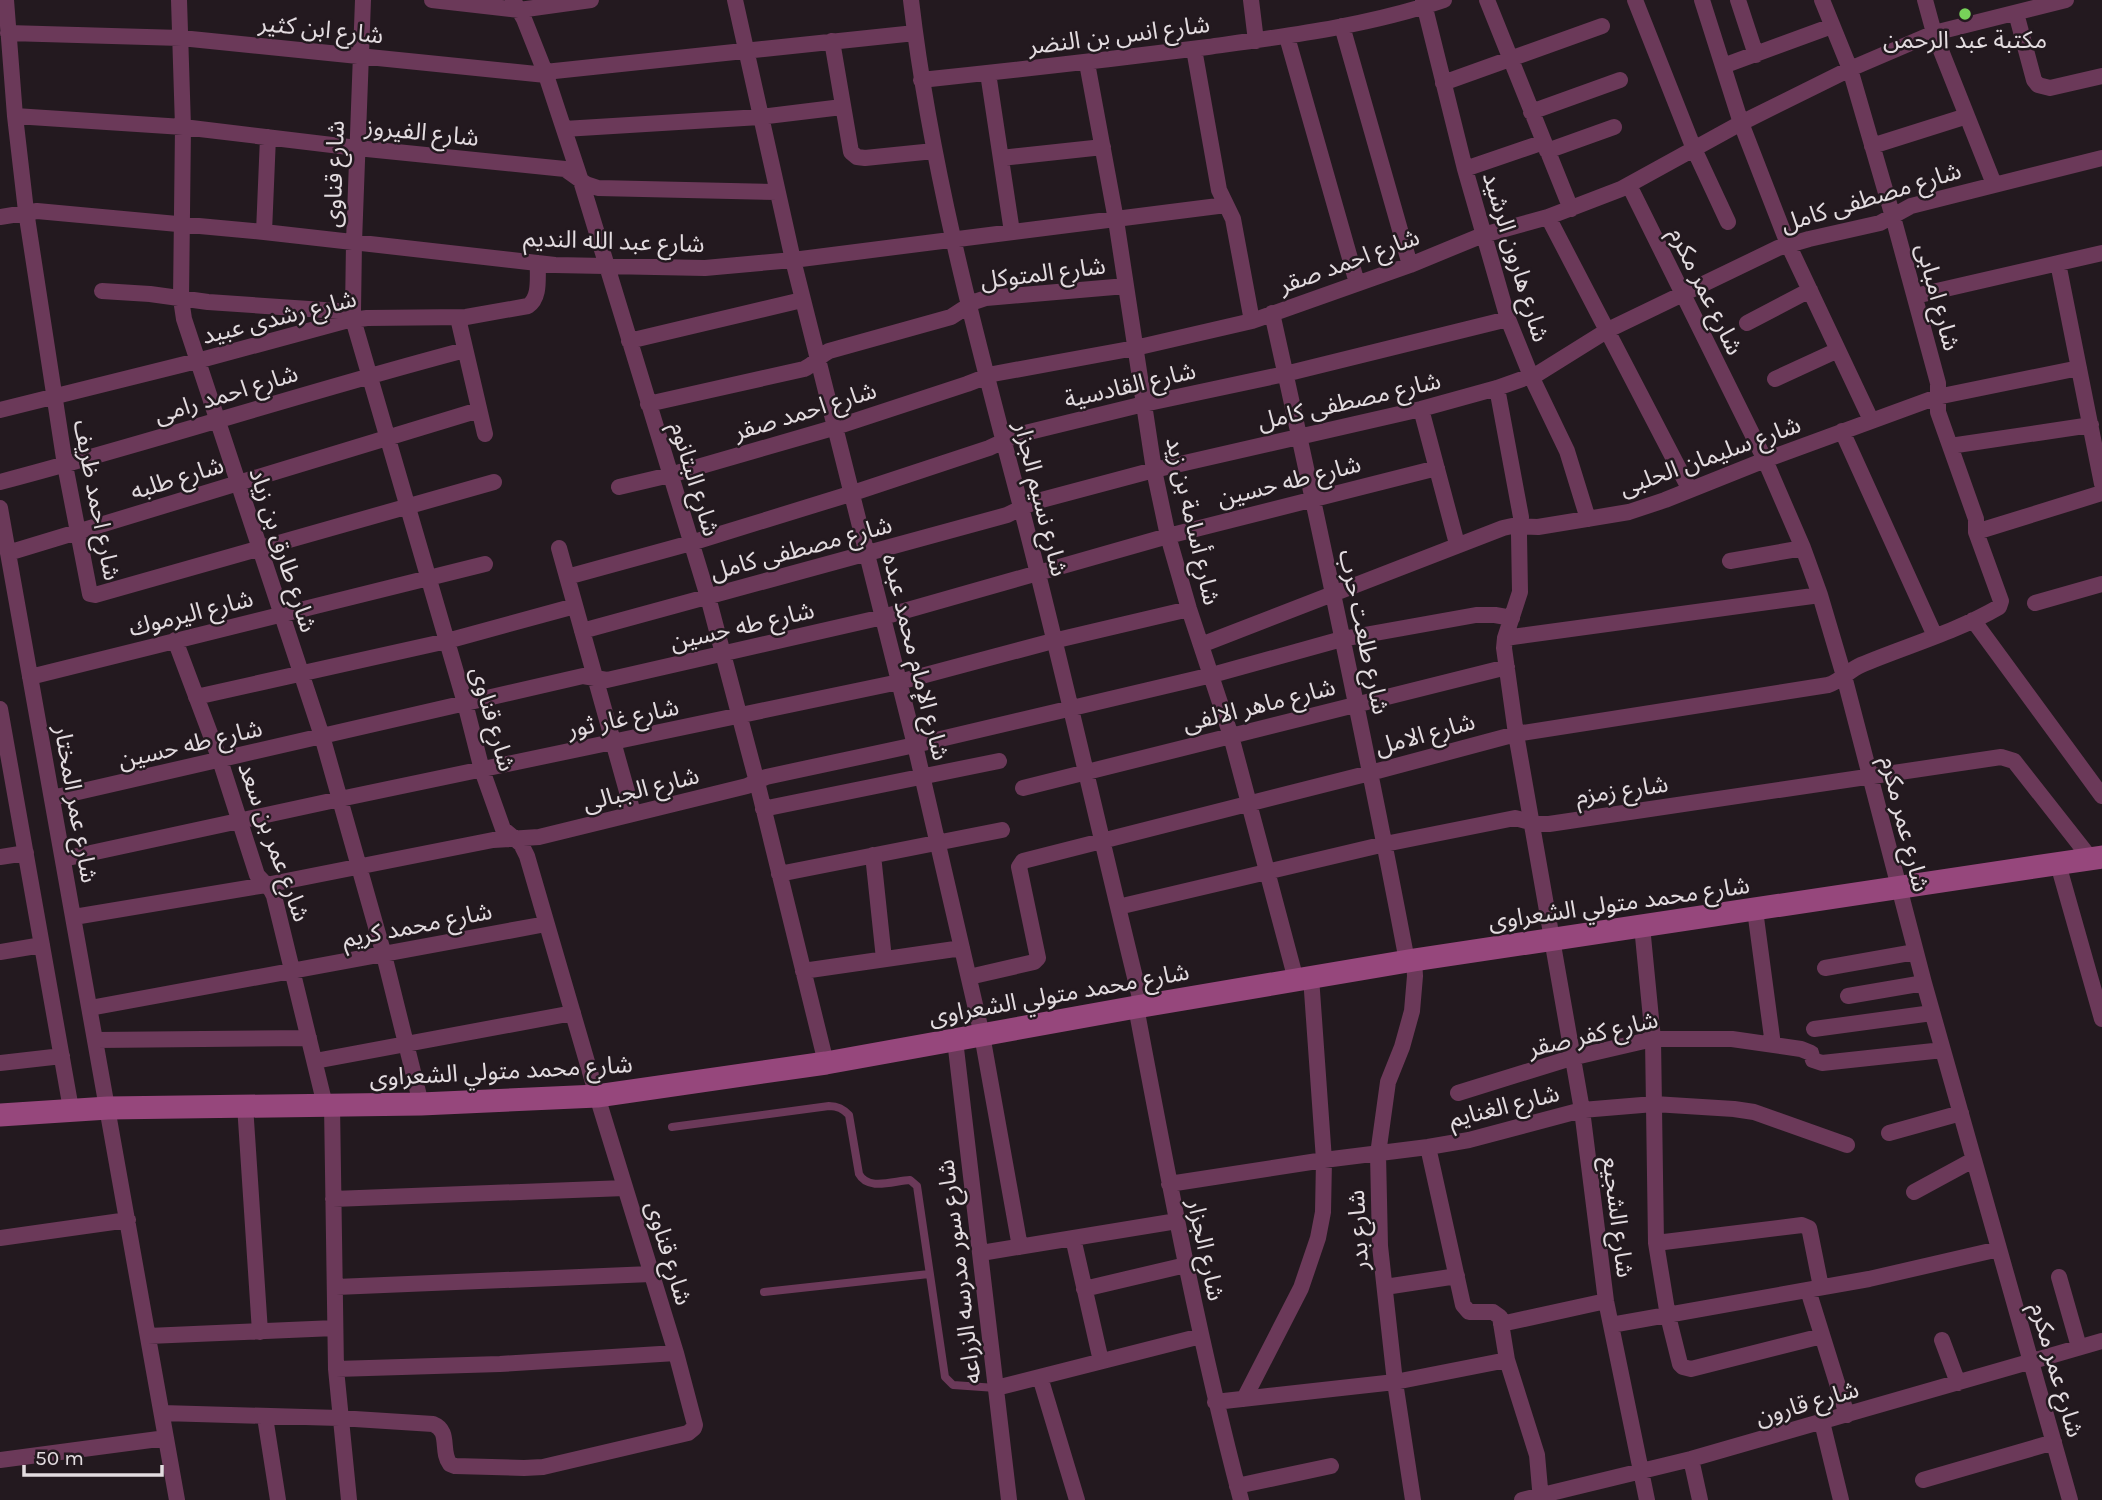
<svg xmlns="http://www.w3.org/2000/svg" width="2102" height="1500" viewBox="0 0 2102 1500" font-family="Karla,'Noto Sans Arabic',sans-serif">
<rect width="100%" height="100%" fill="#23191f"/>
<g fill="none" stroke-linecap="round" stroke-linejoin="round">
<path stroke="#6b3959" stroke-width="8" d="M672 1127 829 1106C838 1106 843 1109 849 1115L859 1174C868 1191 893 1181 910 1180L917 1186 945 1377 953 1385 996 1388
M764 1292 929 1274"/>
<path stroke="#6b3959" stroke-width="16" d="M6 0 15 116 26 211 65 465 90 594 95 595 494 482
M179 0 183 127 181 299 184 319 322 736 384 955 421 1104
M432 0 519 10 591 0
M513 0 524 19 545 72 581 181 708 597 757 782 826 1063
M735 0 793 260 915 745 982 1035 1020 1247
M911 0C931 172 977 340 1021 507 1064 672 1101 840 1142 1006
M1251 0 1256 41
M1423 0 1465 169 1508 319 1531 376 1567 451 1588 519
M1487 0 1571 209
M1635 0 1694 149 1728 222
M1702 0 1741 123 1788 244 1871 420
M1738 0 1756 55
M1925 0 1934 33 1994 184
M2016 13 2034 80 2038 85 2050 88 2102 76
M1342 26 1410 265
M8 33 181 38 546 75
M1287 37 1357 283
M832 41 851 152 857 157 865 158 934 151
M1194 49 1219 190 1233 219 1252 321
M1087 63 1116 220 1154 470 1168 536 1189 609 1231 736 1296 980
M1723 66 1832 26
M545 72 915 33
M988 73 1012 232
M921 80C1017 70 1113 59 1208 47 1287 36 1368 26 1444 0
M1443 83 1602 26
M1531 112 1620 80
M15 116 183 127 357 148 565 169 586 184 598 188 777 192
M564 129 760 117 842 107
M1872 146 1967 116
M1547 151 1614 127
M1001 158 1103 147
M1465 169 1544 142
M1629 185 1765 460 1803 548 1820 595 1844 676 1924 983 2070 1500
M0 217 37 211 264 232 555 265 705 268 793 260 1226 205
M1548 217 1690 490
M264 232 268 137
M2058 263 2102 484
M102 291 150 294 208 302 353 312
M1915 296 2102 253
M1272 313C1320 529 1366 744 1407 961
M458 318 485 434
M1747 323 1810 290
M629 341 802 300
M1775 379 1838 350
M1497 388 1521 517 1519 535 1520 592 1505 638 1504 648 1516 734 1582 1110 1606 1301 1647 1500
M648 404 804 369C814 365 819 356 829 351L951 317 974 302 986 298 1126 286
M1421 409 1457 544
M0 410 197 361 345 321 367 318 466 317 528 306C541 297 537 277 538 263
M1842 431 1935 636
M1950 446 2091 425
M0 482C156 441 309 391 465 350
M619 487 670 475 833 428 967 384 993 374 1135 348 1252 321 1410 265 1483 235 1548 217 1621 189 1741 123 1850 69 1934 33 2066 0
M0 508 177 1500
M1976 532 2102 493
M559 548 633 813
M8 553 479 410
M1730 561 1803 548
M567 577 691 543 850 494 989 448 1017 435 1144 404 1285 374 1508 319
M2035 603 2102 584
M1973 620 2102 796
M582 631 1007 515 1034 502 1154 470 1421 409 1497 388 1539 373 1608 330 1778 248 1809 239 1880 223 1911 206 2102 158
M1505 638 1820 595
M175 640 220 760 257 875 271 890 274 896 325 1105
M1201 645 1503 528 1512 526 1538 527 1629 512 1665 500 1765 460 1937 397 2079 368
M30 677 485 564
M196 697 447 641 575 606
M0 709 71 1109
M1023 788 1507 667
M52 798 583 676 607 680 883 617 1168 536 1437 468
M763 809 999 761
M873 855 884 959
M0 857 26 853
M63 859 340 799 899 682 1053 641 1189 609
M2058 864 2102 1019
M779 874 1002 830
M1118 907 1385 844 1515 818 1538 824H1549L2001 757 2014 761 2091 859
M1755 910 1773 1045
M74 917 266 885 493 840 539 837 747 786 766 777 915 745 1212 675 1342 639 1476 615H1495L1512 618
M1642 926 1653 1039 1656 1243 1668 1316 1680 1364 1683 1367 1691 1369 1822 1336
M0 952 42 945
M1825 968 1915 952
M803 971 962 948
M969 977 1034 962 1038 958 1019 867 1023 861 1370 773 1516 734 1828 685C1841 681 1849 670 1861 665 1906 646 1956 632 1999 607L2001 601 1976 532V519L1938 412V383L1893 217 1850 69 1822 0
M1848 996 1924 983
M1136 1007C1167 1172 1198 1337 1241 1500
M90 1008 546 924
M1814 1029 1932 1013
M96 1040 309 1038
M955 1040 1009 1500
M315 1061 573 1013
M0 1063 62 1056
M1458 1093 1571 1058 1653 1039H1732L1801 1049 1811 1053 1813 1060 1822 1063 1943 1050
M245 1105 260 1332
M332 1105 336 1369 349 1500
M1889 1133 1961 1113
M1428 1147 1463 1305 1469 1312H1493L1500 1317 1507 1360 1537 1455 1541 1500
M1169 1184 1324 1160 1428 1147 1469 1140 1582 1110 1654 1104 1734 1109 1754 1112 1847 1145
M1914 1192 1973 1160
M333 1199 625 1188
M0 1238 128 1220
M1073 1238 1101 1361
M1656 1243 1802 1225 1809 1228 1810 1232 1821 1287
M981 1253 1177 1221
M2059 1277 2079 1347
M336 1287 651 1274
M1385 1287 1457 1276
M1084 1289 1186 1265
M1808 1290 1847 1415
M1501 1324 1606 1301
M1611 1325 1869 1279 1999 1249
M148 1336 335 1328
M1942 1340 1958 1383
M336 1369 500 1364 676 1353
M1040 1377 1077 1500
M996 1388 1201 1336
M1244 1399 1301 1288 1318 1238 1323 1212 1324 1160 1311 977
M1215 1402 1395 1382 1507 1360
M162 1413 339 1418 433 1424C451 1431 440 1451 450 1464L455 1466 524 1468 543 1467 688 1433 694 1428 695 1425 676 1353 597 1096 527 856 521 844 503 829 482 770 465 703 355 326 353 312 354 242 363 0
M265 1417 278 1500
M1822 1422 1841 1500
M1691 1459 1700 1500
M0 1460 166 1438
M1923 1480 2054 1442
M1237 1486 1331 1466
M1413 1500 1395 1382 1380 1246 1378 1154 1388 1082 1402 1047 1412 1011 1415 976 1414 960
M1522 1500 1691 1459 2102 1341"/>
<path stroke="#96477c" stroke-width="23" d="M0 1115 108 1108 421 1104 597 1096 826 1063 1136 1007 1414 960 2102 857"/>
</g>
<circle fill="#77d259" stroke="#23191f" stroke-width="2.5" cx="1965" cy="14" r="7"/>
<g text-anchor="middle" dominant-baseline="central" stroke-width="5" stroke-linejoin="round" paint-order="stroke">
<g font-size="24" fill="#e3dce0" stroke="#23191f">
<text transform="translate(321 29) rotate(6)">شارع ابن كثير</text>
<text transform="translate(1119 35) rotate(-7)">شارع انس بن النضر</text>
<text transform="translate(422 132) rotate(6)">شارع الفيروز</text>
<text transform="translate(334 174) rotate(-88)">شارع قناوى</text>
<text transform="translate(1871 197) rotate(-17)">شارع مصطفى كامل</text>
<text transform="translate(614 241) rotate(2)">شارع عبد الله النديم</text>
<text transform="translate(1516 257) rotate(73)">شارع هارون الرشيد</text>
<text transform="translate(1349 261) rotate(-20)">شارع احمد صقر</text>
<text transform="translate(1043 273) rotate(-7)">شارع المتوكل</text>
<text transform="translate(1706 291) rotate(64)">شارع عمر مكرم</text>
<text transform="translate(1938 297) rotate(75)">شارع امبابى</text>
<text transform="translate(279 317) rotate(-14)">شارع رشدى عبيد</text>
<text transform="translate(1130 385) rotate(-13)">شارع القادسية</text>
<text transform="translate(226 394) rotate(-17)">شارع احمد رامى</text>
<text transform="translate(1349 401) rotate(-13)">شارع مصطفى كامل</text>
<text transform="translate(805 411) rotate(-17)">شارع احمد صقر</text>
<text transform="translate(1710 456) rotate(-20)">شارع سليمان الحلبى</text>
<text transform="translate(177 478) rotate(-17)">شارع طلبه</text>
<text transform="translate(695 479) rotate(73)">شارع البتانوم</text>
<text transform="translate(1289 481) rotate(-14)">شارع طه حسين</text>
<text transform="translate(1041 499) rotate(76)">شارع نسيم الجزار</text>
<text transform="translate(97 500) rotate(79)">شارع احمد ظريف</text>
<text transform="translate(1193 521) rotate(77)">شارع أسامة بن زيد</text>
<text transform="translate(801 548) rotate(-15)">شارع مصطفى كامل</text>
<text transform="translate(283 550) rotate(72)">شارع طارق بن زياد</text>
<text transform="translate(191 613) rotate(-14)">شارع اليرموك</text>
<text transform="translate(742 626) rotate(-13)">شارع طه حسين</text>
<text transform="translate(1364 632) rotate(78)">شارع طلعت حرب</text>
<text transform="translate(916 657) rotate(76)">شارع الإمام محمد عبده</text>
<text transform="translate(1259 705) rotate(-14)">شارع ماهر الالفى</text>
<text transform="translate(623 718) rotate(-12)">شارع غار ثور</text>
<text transform="translate(493 719) rotate(74)">شارع قناوى</text>
<text transform="translate(1425 734) rotate(-15)">شارع الامل</text>
<text transform="translate(190 744) rotate(-13)">شارع طه حسين</text>
<text transform="translate(641 789) rotate(-14)">شارع الجبالى</text>
<text transform="translate(1622 790) rotate(-8)">شارع زمزم</text>
<text transform="translate(76 804) rotate(80)">شارع عمر المختار</text>
<text transform="translate(1905 824) rotate(76)">شارع عمر مكرم</text>
<text transform="translate(274 842) rotate(70)">شارع عمر بن سعد</text>
<text transform="translate(1619 903) rotate(-8)">شارع محمد متولي الشعراوى</text>
<text transform="translate(417 925) rotate(-11)">شارع محمد كريم</text>
<text transform="translate(1059 994) rotate(-10)">شارع محمد متولي الشعراوى</text>
<text transform="translate(1593 1034) rotate(-13)">شارع كفر صقر</text>
<text transform="translate(501 1071) rotate(-3)">شارع محمد متولي الشعراوى</text>
<text transform="translate(1504 1106) rotate(-14)">شارع الغنايم</text>
<text transform="translate(1618 1217) rotate(83)">شارع الشجيع</text>
<text transform="translate(1358 1230) rotate(-93)">شارع بدر</text>
<text transform="translate(1206 1250) rotate(78)">شارع الجزار</text>
<text transform="translate(669 1253) rotate(73)">شارع قناوى</text>
<text transform="translate(959 1272) rotate(-97)">شارع سور مدرسه الزراعه</text>
<text transform="translate(2057 1370) rotate(74)">شارع عمر مكرم</text>
<text transform="translate(1807 1403) rotate(-16)">شارع قارون</text>
</g>
<g font-size="24" fill="#e3dce0" stroke="#23191f">
<text x="1965" y="40">مكتبة عبد الرحمن</text>
</g>
</g>
<path d="M24 1465v10h138v-10" fill="none" stroke="#e3dce0" stroke-width="3.5"/>
<text x="35" y="1465" font-size="21" fill="#e3dce0" stroke="#23191f" stroke-width="5" paint-order="stroke">50 m</text>
</svg>
